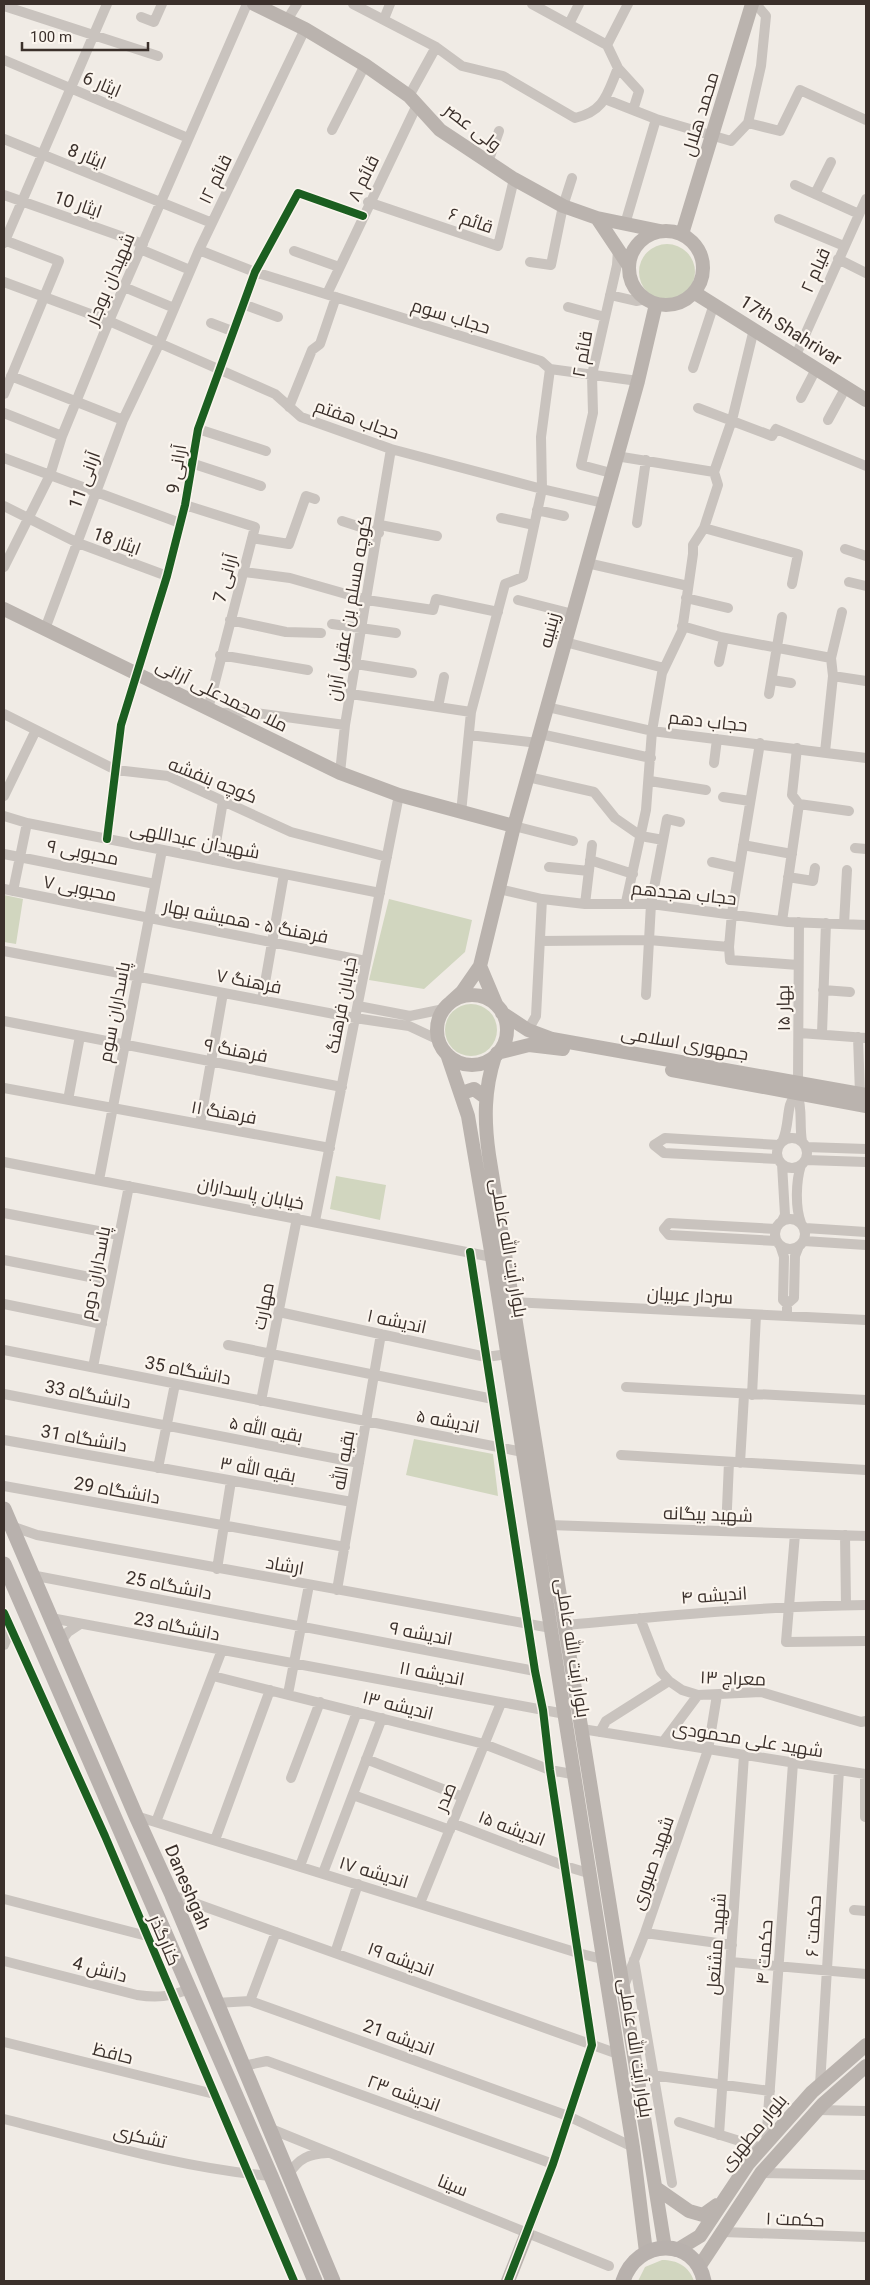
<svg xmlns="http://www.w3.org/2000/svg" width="870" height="2285" viewBox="0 0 870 2285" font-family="Roboto,Cairo,sans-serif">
<rect width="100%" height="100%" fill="#f0ebe5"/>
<path fill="#d1d6bf" d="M639 272a28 28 0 1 1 56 0a28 28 0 1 1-56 0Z
M4 895 23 899 16 944 4 942Z
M389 899 472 920 465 952 424 989 369 980Z
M445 1030a26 26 0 1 1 52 0a26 26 0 1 1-52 0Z
M336 1176 386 1185 380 1220 330 1209Z
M414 1439 493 1454 498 1496 406 1475Z
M662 2260C677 2260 689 2266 694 2281H638L645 2267Z"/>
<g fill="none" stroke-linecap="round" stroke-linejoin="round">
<path stroke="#c9c3be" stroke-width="10" d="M353 4 436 47 462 66 503 76 575 118C605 111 607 94 618 68
M532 4 607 45 618 68 639 91 633 110
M4 6 158 56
M141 17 154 22 162 4
M384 19 390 4
M287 20 297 4
M569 24 579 4
M607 45 628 4
M4 60 188 138
M409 96 436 47
M605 99 656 119 731 141 748 123 780 131 800 90 866 120
M748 123 761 66 766 16 756 4
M332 130 365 65
M4 139 212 223
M488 162 499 131
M795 185 859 214
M815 194 831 162
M4 195 143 244
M368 202 498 246 514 179
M779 219 844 246
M625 224 656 119
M4 240 59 261 4 394
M4 243 107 4
M140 249 190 270
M199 250 255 272 541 361 550 369 638 381
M294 251 339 267
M838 259 866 273
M530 262 551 265 563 206 572 178
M4 282 109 321 275 394 301 417 391 449 542 489 603 503
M124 287 174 308
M327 294 417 105
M610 295 636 301 646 299
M243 304 278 317
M568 307 605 317
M211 323 232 331
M796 355 866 199
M693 368 714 304
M11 376 123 420
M801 398 816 369
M289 407 312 350 320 344 336 297
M698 408 772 436 776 429 866 466
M4 413 62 436
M828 420 846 387
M198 429 266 451
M616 456 714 472
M4 458 180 523
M191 463 261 486
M611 473 581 465 593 413 592 375 617 265 618 250
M185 505 255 527 208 709
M4 506 78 543 167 576
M537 510 564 516
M501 518 534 525
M342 521 379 533
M637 523 646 460
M380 525 437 536
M704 528 798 554 792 584
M252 538 289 544 306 496 315 499
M845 549 866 556
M587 563 688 586
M4 567 50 475 62 436 109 321 247 4
M244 572 290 578 367 600 433 610 436 599 498 612
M849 582 866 586
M686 598 728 608
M518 600 573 614
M230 620 286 632 321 633
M332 624 396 633
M682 626 724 638 719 662
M45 629 123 420 159 344 199 250 305 29
M720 637 831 658
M565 642 664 668
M220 655 308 670
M356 664 412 673
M833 676 866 681
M772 680 791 683
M351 694 471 712
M769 694 782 617
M438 707 444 677
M547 707 652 731 866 758
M220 713 248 712 345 725
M4 714 116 770 168 776 291 832 387 857
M540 734 651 758
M469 735 538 743
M797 748 792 795 799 804
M825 752 833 676 831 658 842 612
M714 763 717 739
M340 773 345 725 391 449
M528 777 594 792 615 818 641 836 663 840
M650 781 706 790
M4 796 36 730
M723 797 750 801
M461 813 471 712 505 584 523 577 542 489 541 437 550 369
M4 816 27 823 380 893
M514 826 573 841
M107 839 121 725 167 576 185 505 198 429 255 272 298 193 363 216
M743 845 792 854
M855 848 866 849
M4 854 155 884
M213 860 223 801
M590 860 633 874
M712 862 739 868
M549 867 589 871
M788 877 813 881 815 868
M4 889 366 961
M499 889 542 899 585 904H651L788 922 866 925
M13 891 27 823
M626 902 646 810 652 731 662 673 682 631 693 554V545L704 528 718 485 714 472 732 420 754 329
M585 904 592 845
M782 921 799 804 849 811
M844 924 847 870
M540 941 649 940 729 947 730 960 798 965
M729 947 732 913 760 743
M4 951 355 1018 409 1026 439 1040
M823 990 850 992
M646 995 651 904 667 819 680 822
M262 1000 284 874
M358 1006 410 1016 444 1009
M4 1021 342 1087
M528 1030 536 1016 542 899
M800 1033 866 1038
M822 1033 826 923
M858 1037 860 1094
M4 1088 330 1148
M797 1093C803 1109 799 1125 802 1141
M68 1100 80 1036
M200 1124 223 993
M777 1153a15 15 0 1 1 30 0a15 15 0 1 1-30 0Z
M783 1140C788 1128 787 1117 790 1105 793 1097 797 1092 798 1082L799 922
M806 1147 866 1149
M778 1159 664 1153 654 1145 665 1138 779 1145
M806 1160 866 1162
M4 1162 492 1257
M99 1180 162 850
M4 1213 119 1235
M775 1234a15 15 0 1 1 30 0a15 15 0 1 1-30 0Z
M315 1221 399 795
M782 1221 785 1215 782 1164
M801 1223C795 1207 796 1181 801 1165
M805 1228 866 1232
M776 1229 669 1223 664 1229 669 1235 777 1241
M804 1241 866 1245
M780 1245 784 1257 783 1300 787 1304V1316
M470 1252 535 1671 543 1710 550 1770 592 2045 553 2164 527 2233
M4 1260 110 1281
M512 1302 866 1320
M4 1304 102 1324
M787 1304 794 1298 795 1256 799 1246
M279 1312 486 1357 508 1354
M228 1345 493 1399
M4 1350 523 1452
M93 1367 129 1186
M626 1387 866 1400
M4 1394 359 1463
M752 1395 756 1315
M261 1401 297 1218
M4 1440 352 1502
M621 1455 866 1470
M740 1463 744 1395
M158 1468 175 1384
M4 1486 345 1547
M549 1525 866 1536
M11 1526 37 1535 551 1628
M726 1531 729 1462
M795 1534 786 1642 866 1641
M845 1535 846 1605
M217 1569 231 1481
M31 1575 535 1671
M337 1590 381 1334
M4 1613 105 1836 294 2281
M51 1618 565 1714
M640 1618 661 1672 669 1681 682 1690 698 1695 761 1692 861 1722 866 1721
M565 1625C666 1616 765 1606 866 1605
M61 1642 68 1632 80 1624
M4 1645 11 1628
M213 1676 484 1744 550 1770 572 1774
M288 1694 309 1585
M582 1729 865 1774V1817L866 1816
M600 1732 606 1721 669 1681
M663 1742 698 1695
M366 1759 463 1797
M291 1778 320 1702
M353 1795 450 1830
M136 1816 578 1953 602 1959
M156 1822 222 1650
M452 1823 565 1866 588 1873
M215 1840 270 1690
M300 1866 357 1712
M323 1873 382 1718
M172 1895 618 2054
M4 1899 147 1936
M420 1903 501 1703
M854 1910 866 1911
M645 1933 732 1945
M335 1953 358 1884
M634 1960 672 2183
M4 1961 137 1995C156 1998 170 1997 189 1989
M731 1962 866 1974
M624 1986 645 1933 708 1750 717 1695
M250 2001 276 1932
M216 2003 250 2001 292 2016 568 2116 633 2147
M4 2042 214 2094
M243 2066 267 2061 553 2164
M637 2073 770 2091
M820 2085 839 1770
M818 2110 866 2111
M4 2119C92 2141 180 2168 271 2176
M679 2122 762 2148
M271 2129 609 2266
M719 2135 744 1755
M766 2143 793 1763
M761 2173 866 2175
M289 2174C299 2158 309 2154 327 2153
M723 2232 866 2237"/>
<path stroke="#bab3ae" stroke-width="14" d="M254 4 305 29 365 65 409 96 440 130 514 179 563 206 597 218 660 231
M597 218 629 266
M629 268a37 37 0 1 1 74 0a37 37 0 1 1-74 0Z
M682 234 752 4
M695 293 866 400
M4 609 340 773 399 795 514 826
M480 966 496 1004
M437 1030a35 35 0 1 1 70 0a35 35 0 1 1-70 0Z
M451 1002 462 992 480 966 514 826 638 381 656 304
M502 1013 528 1030 552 1039 866 1095
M497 1053 529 1045 563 1049
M447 1054 468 1116 492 1257 633 2147 646 2252
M495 1056C484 1090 484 1120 489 1155L665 2248
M672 1070 866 1106
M462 1096 465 1092 474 1089 485 1097
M656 2188 689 2211 703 2215 717 2205
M677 2250 700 2236 748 2164 812 2092 866 2045
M699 2267 761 2173 823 2104 866 2066
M508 2281 527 2233"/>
<path stroke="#b8b1ad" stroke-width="15" d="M4 1509 136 1816 172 1895 333 2281
M4 1564 271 2176 315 2281
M623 2281C637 2238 695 2236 704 2281"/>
<g stroke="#fbf5ee" stroke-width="11">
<path id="cycleway" d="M107 839 121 725 167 576 185 505 198 429 255 272 298 193 363 216
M470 1252 535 1671 543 1710 550 1770 592 2045 553 2164 508 2281
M4 1613 105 1836 294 2281"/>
</g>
<use href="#cycleway" stroke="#1b5e20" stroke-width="8"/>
</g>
<g text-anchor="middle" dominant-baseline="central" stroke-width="4.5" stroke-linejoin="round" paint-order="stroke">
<g font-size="18" fill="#3b302b" stroke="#fbf5ee">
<text transform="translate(102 84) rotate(23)">ایثار 6</text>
<text transform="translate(700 114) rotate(-73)">محمد هلال</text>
<text transform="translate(473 127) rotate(37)">ولی عصر</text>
<text transform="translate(87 156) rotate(22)">ایثار 8</text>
<text transform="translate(363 178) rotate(-64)">قائم ۸</text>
<text transform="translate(215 179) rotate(-64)">قائم ۱۲</text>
<text transform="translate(78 204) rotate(19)">ایثار 10</text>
<text transform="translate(471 220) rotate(19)">قائم ۶</text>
<text transform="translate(815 270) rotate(-66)">قیام ۲</text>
<text transform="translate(110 279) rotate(-67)">شهیدان بوجار</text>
<text transform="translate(451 316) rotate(17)">حجاب سوم</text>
<text transform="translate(791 330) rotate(32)">17th Shahrivar</text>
<text transform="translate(582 354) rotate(-80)">قائم ۲</text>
<text transform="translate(357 419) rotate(19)">حجاب هفتم</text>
<text transform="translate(176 469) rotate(-81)">آرانی 9</text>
<text transform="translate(84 480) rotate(-70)">آرانی 11</text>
<text transform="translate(117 541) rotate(20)">ایثار 18</text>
<text transform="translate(225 578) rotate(-75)">آرانی 7</text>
<text transform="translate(349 608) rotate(-80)">کوچه مسلم بن عقیل آران</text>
<text transform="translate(549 630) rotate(-75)">زینبیه</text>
<text transform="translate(222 695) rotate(26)">ملا محمدعلی آرانی</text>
<text transform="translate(708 721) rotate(6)">حجاب دهم</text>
<text transform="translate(213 780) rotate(22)">کوچه بنفشه</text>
<text transform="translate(195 840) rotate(11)">شهیدان عبداللهی</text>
<text transform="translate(83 852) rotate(11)">محبوبی ۹</text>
<text transform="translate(80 888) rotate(11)">محبوبی ۷</text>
<text transform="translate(684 893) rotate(6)">حجاب هجدهم</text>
<text transform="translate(246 921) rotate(11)">فرهنگ ۵ - همیشه بهار</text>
<text transform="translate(249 981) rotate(11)">فرهنگ ۷</text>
<text transform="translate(341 1005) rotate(-79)">خیابان فرهنگ</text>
<text transform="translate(783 1008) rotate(-91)">بهار ۱۵</text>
<text transform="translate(114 1012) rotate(-79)">پاسداران سوم</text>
<text transform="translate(685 1043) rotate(10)">جمهوری اسلامی</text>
<text transform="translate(236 1050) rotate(11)">فرهنگ ۹</text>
<text transform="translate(224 1112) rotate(10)">فرهنگ ۱۱</text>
<text transform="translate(251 1193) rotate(11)">خیابان پاسداران</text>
<text transform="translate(509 1248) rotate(80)">بلوار آیت‌ الله عاملی</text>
<text transform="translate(95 1273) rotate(-79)">پاسداران دوم</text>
<text transform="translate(690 1295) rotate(3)">سردار عربیان</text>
<text transform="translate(263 1306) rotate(-79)">مهارت</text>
<text transform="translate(397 1321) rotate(12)">اندیشه ۱</text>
<text transform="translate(188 1370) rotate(11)">دانشگاه 35</text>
<text transform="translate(88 1394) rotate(11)">دانشگاه 33</text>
<text transform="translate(448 1421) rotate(11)">اندیشه ۵</text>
<text transform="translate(266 1429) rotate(11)">بقیه الله ۵</text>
<text transform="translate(84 1438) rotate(10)">دانشگاه 31</text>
<text transform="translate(343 1460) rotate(-80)">بقیه الله</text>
<text transform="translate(258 1469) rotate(10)">بقیه الله ۳</text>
<text transform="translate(117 1490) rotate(10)">دانشگاه 29</text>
<text transform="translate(708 1514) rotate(2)">شهید بیگانه</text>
<text transform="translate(285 1565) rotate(10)">ارشاد</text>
<text transform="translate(169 1585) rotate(11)">دانشگاه 25</text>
<text transform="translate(714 1595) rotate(-4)">اندیشه ۴</text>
<text transform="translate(177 1626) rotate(11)">دانشگاه 23</text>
<text transform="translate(421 1633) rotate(11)">اندیشه ۹</text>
<text transform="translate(573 1648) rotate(81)">بلوار آیت‌ الله عاملی</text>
<text transform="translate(432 1673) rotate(11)">اندیشه ۱۱</text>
<text transform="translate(733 1678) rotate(2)">معراج ۱۳</text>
<text transform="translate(398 1705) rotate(14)">اندیشه ۱۳</text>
<text transform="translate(748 1739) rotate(9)">شهید علی محمودی</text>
<text transform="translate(445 1797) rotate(-68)">صدر</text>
<text transform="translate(512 1828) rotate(21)">اندیشه ۱۵</text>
<text transform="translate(652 1863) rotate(-71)">شهید صبوری</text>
<text transform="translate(374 1872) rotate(17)">اندیشه ۱۷</text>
<text transform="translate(188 1887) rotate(67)">Daneshgah</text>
<text transform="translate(813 1926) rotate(-87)">حکمت ۶</text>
<text transform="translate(165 1940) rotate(67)">کنارگذر</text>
<text transform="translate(716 1944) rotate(-86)">شهید مشتعل</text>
<text transform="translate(764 1952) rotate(-86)">حکمت ۴</text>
<text transform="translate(401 1959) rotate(20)">اندیشه ۱۹</text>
<text transform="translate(100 1969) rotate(15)">دانش 4</text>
<text transform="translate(399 2037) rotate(20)">اندیشه 21</text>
<text transform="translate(636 2048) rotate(81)">بلوار آیت‌ الله عاملی</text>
<text transform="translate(113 2053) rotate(14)">حافظ</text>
<text transform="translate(404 2093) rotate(20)">اندیشه ۲۳</text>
<text transform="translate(753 2132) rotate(-50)">بلوار مطهری</text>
<text transform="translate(140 2136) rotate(13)">تشکری</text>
<text transform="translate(453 2185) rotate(22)">سینا</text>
<text transform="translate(795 2219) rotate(2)">حکمت ۱</text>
</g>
</g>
<rect width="870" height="2285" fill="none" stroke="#3b302b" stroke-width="10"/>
<path d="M22 42v8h126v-8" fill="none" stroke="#3b302b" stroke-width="2.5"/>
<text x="30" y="42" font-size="15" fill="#3b302b" stroke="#fbf5ee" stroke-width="4" paint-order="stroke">100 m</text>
</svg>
